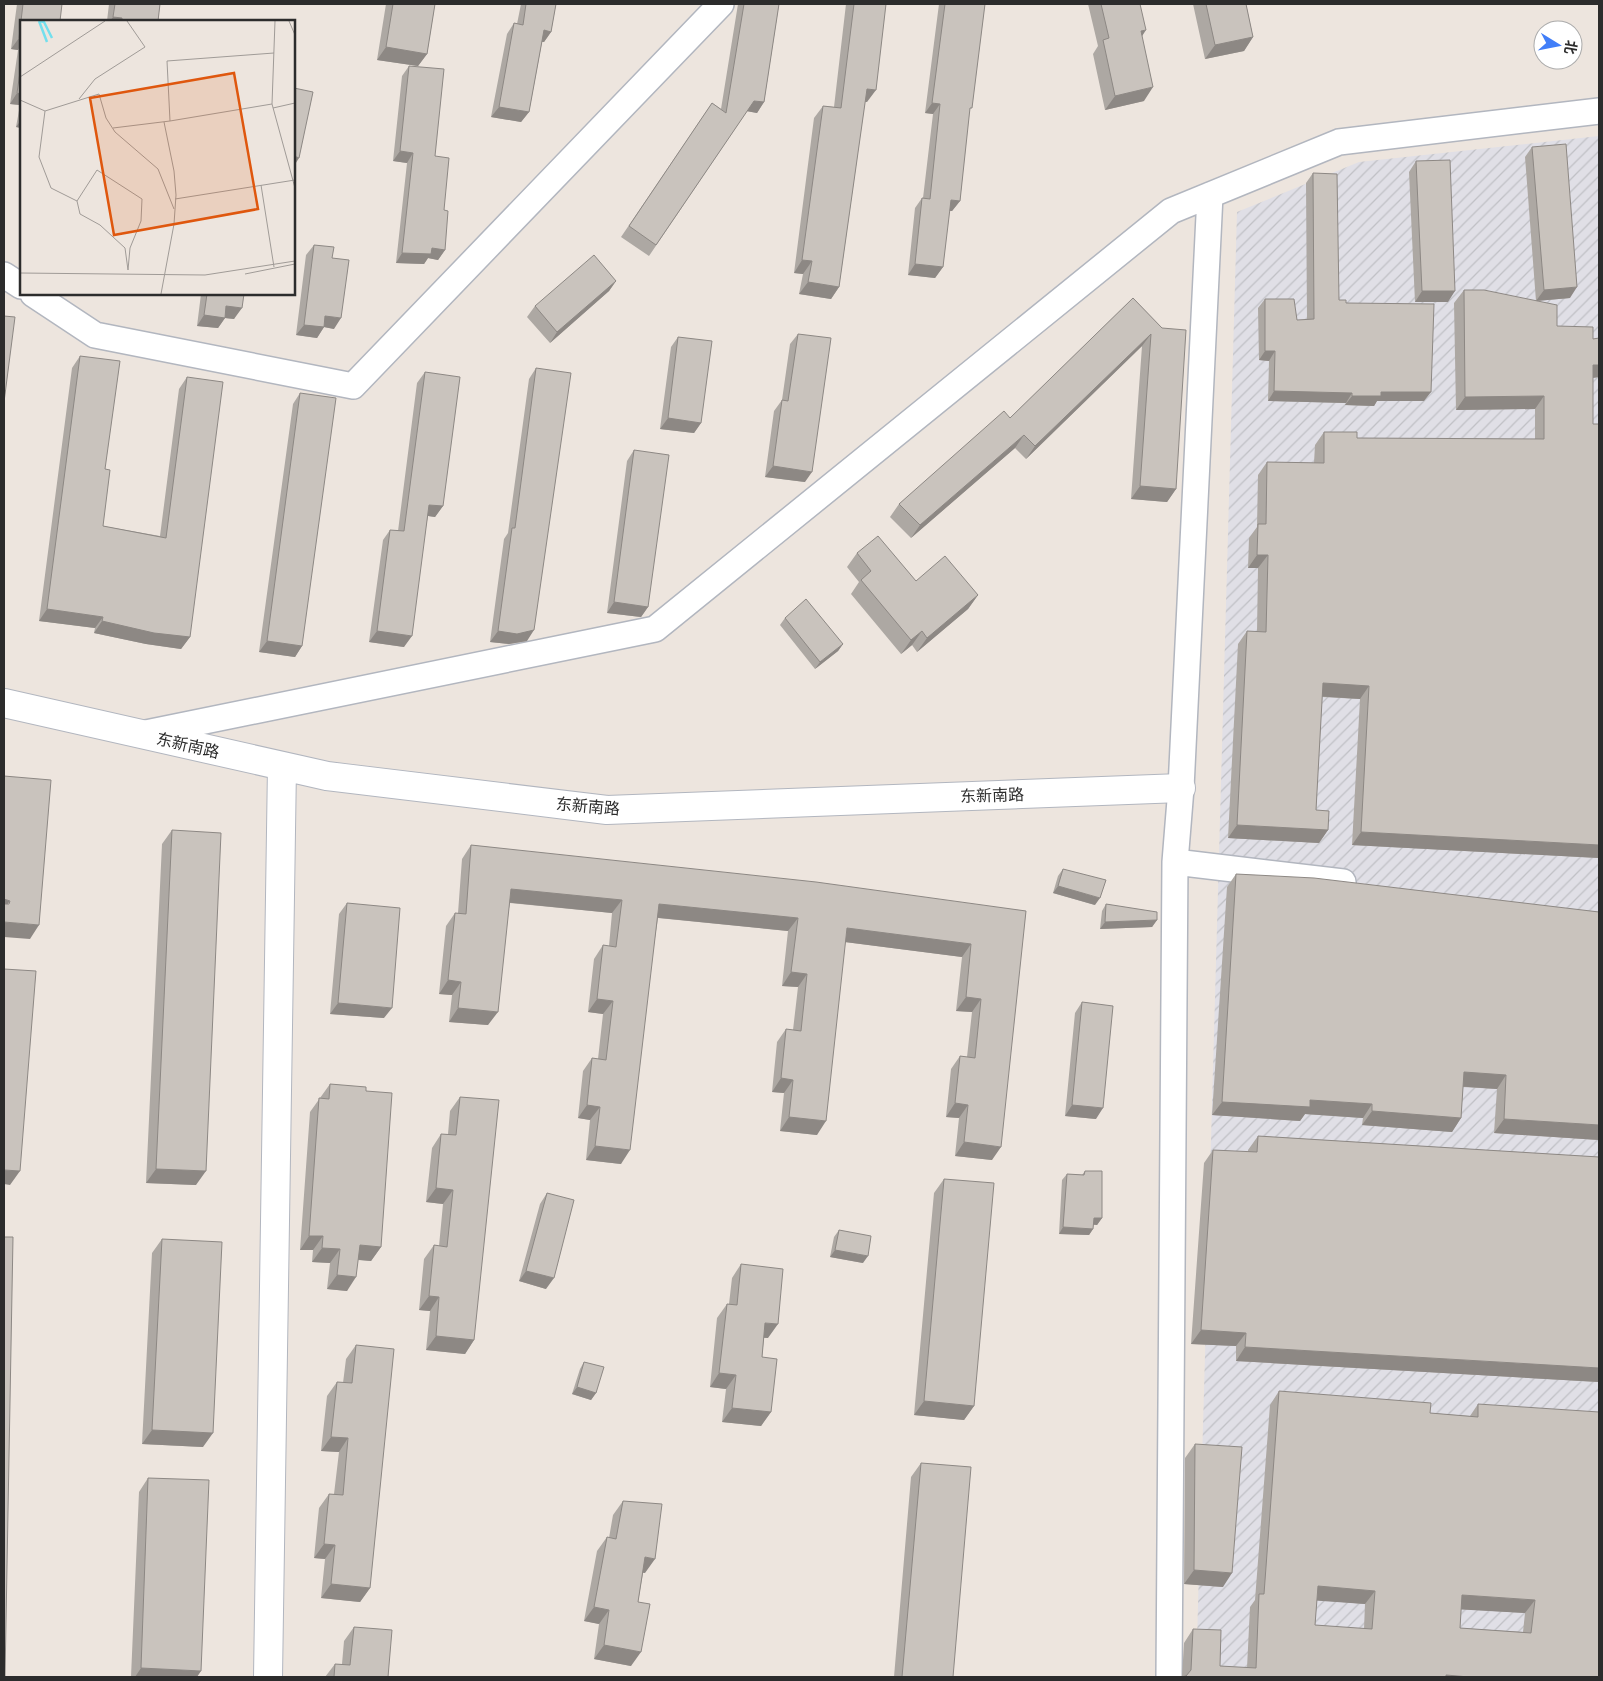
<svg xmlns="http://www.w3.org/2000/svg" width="1603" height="1681" viewBox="0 0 1603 1681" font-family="'PT Sans','Noto Sans SC',sans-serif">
<defs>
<pattern id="industrial-furrows" width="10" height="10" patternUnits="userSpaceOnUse" patternTransform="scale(1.25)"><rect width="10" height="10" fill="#e0dfe6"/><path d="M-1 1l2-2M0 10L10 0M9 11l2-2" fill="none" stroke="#c0c0c5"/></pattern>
</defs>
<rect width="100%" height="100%" fill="#ede5de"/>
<path fill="url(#industrial-furrows)" d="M1599 136V1677H1196L1237 212 1359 162Z"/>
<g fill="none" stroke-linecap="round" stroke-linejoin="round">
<g stroke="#b2b6bf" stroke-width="28">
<path id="street" d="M4 275 21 286
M33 294 95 335 353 386 721 4
M141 734 655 629 1171 211 1339 142 1599 111
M1175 862 1181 788 1210 195
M1169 1677 1175 862 1343 882"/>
</g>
<g stroke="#b2b6bf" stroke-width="30">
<path id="secondary" d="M4 703 327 776 607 810 1181 788
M268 1677 282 766"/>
</g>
<use href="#street" stroke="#fff" stroke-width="25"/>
<use href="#secondary" stroke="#fff" stroke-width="28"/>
</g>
<path fill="#ada8a3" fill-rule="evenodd" d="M17 4H62L21 21V128L16 127 20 105 10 104 18 50 11 49Z
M109 4H160L158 21H107Z
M386 4H435L427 54 418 66 377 60Z
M521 4H556L551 32 544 42H542L529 112 521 122 491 117 507 34 514 23 517 24Z
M738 4H779L764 102 757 113 747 111 649 256 621 237 712 103 721 109Z
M846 4H886L867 102H865L839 287 831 299 799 294 803 274 794 273 814 118 823 106 834 107Z
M939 4H985L969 111 960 201 952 211H949L943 267 935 278 908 275 915 208 922 198H923L933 114 925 113Z
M1088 4H1140L1144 101 1105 110 1093 54 1098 46Z
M1193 4H1246L1253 37 1244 51 1205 59Z
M409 66 435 156 444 210 445 250 438 260 428 258 424 264 396 263 407 163 393 161 402 76Z
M1532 147 1570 298 1536 301 1525 157Z
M1416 161 1448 302H1415L1409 172Z
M1313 173 1339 300 1346 303 1424 401H1377L1374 406 1345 405 1346 403 1268 401 1269 361 1259 360 1258 308 1265 299 1297 320H1307L1306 183Z
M314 245 332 258 334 329 324 327 317 338 296 335 306 255Z
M616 281 609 291 550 343 527 317 535 306Z
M1464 290 1557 326 1593 339 1599 338V377L1593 378V424H1599V858L1352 845 1360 699 1322 697 1316 810 1328 830 1319 843 1228 838 1238 644 1247 631 1257 632 1258 568H1248L1249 538 1257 527 1258 475 1267 462 1314 463 1315 445 1324 432 1357 438 1535 439V409L1456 410 1454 303Z
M201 294H244L234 319 225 318 218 328 197 326Z
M1133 298 1162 328 1176 489 1167 502 1131 499 1142 346 1026 459 1015 448 911 538 890 517 899 504 1010 418Z
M798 334 805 482 765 477 774 411 782 400 790 344Z
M678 337 701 423 694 433 660 429 671 347Z
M80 356 105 469 103 526 160 536 179 389 187 377 190 637 181 649 146 644 94 633 95 628 39 621 72 368Z
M536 368 527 641 509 644 490 642 504 539 508 533 529 379Z
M425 372 443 506 435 517 428 516 404 647 369 642 383 540 390 530 398 531 417 383Z
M300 393 302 646 295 657 259 652 293 404Z
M634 450 648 607 641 617 607 613 627 461Z
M857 553 916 581 978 595 968 609 917 652 912 645 901 654 851 594 859 582 847 567Z
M785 618 843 644 838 651 815 669 780 625Z
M172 830 196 1185 146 1183 162 844Z
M471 845 1026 911 992 1160 955 1156 959 1118 946 1117 951 1069 960 1056 967 1057 972 1012 956 1011 962 957 845 942 817 1135 780 1131 784 1093 772 1092 777 1042 786 1029 793 1030 798 987 782 986 788 931 658 918 621 1164 586 1160 590 1120 578 1118 583 1071 592 1058 598 1059 603 1014 588 1012 594 959 603 945 609 946 612 913 510 903 488 1025 449 1022 452 995 439 994 446 926 455 913H458L462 859Z
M1063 869 1095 905 1053 893 1058 876Z
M1236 874 1599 912V1140L1494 1133 1497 1089 1463 1087 1461 1118 1452 1132 1362 1125 1363 1118 1305 1114 1300 1121 1212 1115 1227 887Z
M347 903 384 1018 330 1014 339 914Z
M1106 904 1157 920 1152 927 1100 929 1102 911Z
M1082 1002 1096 1119 1065 1116 1075 1013Z
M330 1084 366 1091 381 1247 371 1261 358 1260 347 1291 327 1289 330 1263 312 1262 313 1250H300L310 1112Z
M460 1097 474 1340 465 1354 426 1350 430 1311 419 1310 424 1259 434 1245 439 1246 443 1204 426 1202 432 1148 441 1134H448L450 1111Z
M1258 1136 1599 1157V1382L1236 1361V1346L1191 1344 1204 1163 1213 1150 1248 1152V1150Z
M1085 1171 1102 1218 1097 1225H1093V1229L1089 1235 1059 1234 1062 1180 1067 1174 1082 1175Z
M944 1179 974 1406 964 1420 914 1415 934 1193Z
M547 1193 546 1289 519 1281 540 1204Z
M839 1230 863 1263 830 1257 834 1237Z
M162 1239 203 1447 142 1444 152 1253Z
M741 1264 768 1338H764L762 1357 771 1412 761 1426 722 1422 726 1389 710 1387 717 1318 727 1304H729L732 1278Z
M356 1345 370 1588 360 1602 321 1598 325 1559 314 1558 319 1508 329 1494H334L339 1452 321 1451 327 1396 337 1382 343 1383 346 1359Z
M584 1362 596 1393 591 1400 572 1394 580 1369Z
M1279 1391 1430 1413 1470 1416 1478 1404 1599 1677H1182L1184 1643 1193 1629 1220 1666 1247 1668 1250 1607 1255 1600 1270 1405ZM1317 1600 1365 1604 1364 1629 1315 1625ZM1461 1609 1525 1613 1523 1632 1460 1628Z
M1195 1444 1223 1587 1184 1584 1185 1458Z
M921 1463 953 1677H894L911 1477Z
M148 1478 197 1677H131L139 1492Z
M623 1501 645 1573H643L638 1602 631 1666 594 1659 599 1624 584 1621 597 1551 607 1537 609 1538 613 1515Z
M354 1627 388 1677H325L335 1664H342L344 1641Z"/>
<path fill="#8d8884" d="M113 17 122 18 120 21H110Z
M544 30 551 32 544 42 536 41Z
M1146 30 1137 44 1141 31Z
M1253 37 1244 51 1205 59 1215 45Z
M19 38H21V45L18 50 11 49Z
M386 47 427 54 418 66 377 60Z
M1153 87 1144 101 1105 110 1115 96Z
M867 89 876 90 867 102 858 101Z
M17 93 21 94V103L20 105 10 104Z
M754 101 764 102 757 113 746 111Z
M932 103 940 104 933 114 925 113Z
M499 107 529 112 521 122 491 117Z
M21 120V128L16 127Z
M400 151 413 153 407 163 393 161Z
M294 156 299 158 294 166Z
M951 200 960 201 952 211 943 210Z
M432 248 445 250 438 260 428 258 424 264 396 263 402 253Z
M802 260 812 261 803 274 794 273Z
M915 264 943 267 935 278 908 275Z
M616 281 609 291 550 343 557 332Z
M808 282 839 287 831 299 799 294Z
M1577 287 1570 298 1536 301 1544 290Z
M1422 291H1455L1448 302H1415Z
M226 306 242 308 234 319 225 318 218 328 197 326 204 315Z
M325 316 341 318 334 329 324 327 317 338 296 335 304 325Z
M1151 334 1142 346 1026 459 1035 446Z
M1265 351H1275L1269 361 1259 360Z
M1593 365H1599V377L1584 379Z
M1274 391 1352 393 1346 403 1268 401Z
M1381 392H1431L1424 401H1377L1374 406 1345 405 1352 396Z
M1544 396 1535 409 1456 410 1465 397Z
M668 418 701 423 694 433 660 429Z
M1024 435 1015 448 911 538 920 525Z
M773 466 812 472 805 482 765 477Z
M1140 486 1176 489 1167 502 1131 499Z
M429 505 443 506 435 517 422 515Z
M1257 555H1268L1258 568H1248Z
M978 595 968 609 917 652 927 638Z
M614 602 648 607 641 617 607 613Z
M47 609 103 617 95 628 39 621Z
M102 621 190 637 181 649 146 644 94 633Z
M534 630 527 641 509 644 490 642 498 631Z
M377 631 412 636 404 647 369 642Z
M922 631 912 645 901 654 911 640Z
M267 641 302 646 295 657 259 652Z
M843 644 838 651 815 669 820 662Z
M1323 683 1369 686 1360 699 1314 696Z
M1237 825 1328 830 1319 843 1228 838Z
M1361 832 1599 845V858L1352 845Z
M1058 886 1100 898 1095 905 1053 893Z
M511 889 622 900 612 913 502 902Z
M4 899 10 901 4 909Z
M659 904 798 918 788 931 650 917Z
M1157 920 1152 927 1100 929 1105 922Z
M4 922 39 925 30 939 4 937Z
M847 928 971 944 962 957 837 941Z
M791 972 807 974 798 987 782 986Z
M448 980 461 982 452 995 439 994Z
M966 997 981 999 972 1012 956 1011Z
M597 999 613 1001 603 1014 588 1012Z
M338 1003 392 1008 384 1018 330 1014Z
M458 1008 498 1012 488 1025 449 1022Z
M1464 1072 1506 1075 1497 1089 1454 1086Z
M781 1078 793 1080 784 1093 772 1092Z
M1310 1100 1372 1104 1363 1118 1305 1114 1300 1121 1212 1115 1222 1102Z
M955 1103 968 1105 959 1118 946 1117Z
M587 1105 600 1107 590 1120 578 1118Z
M1072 1105 1103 1108 1096 1119 1065 1116Z
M1372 1111 1461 1118 1452 1132 1362 1125Z
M789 1117 826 1121 817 1135 780 1131Z
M1504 1119 1599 1125V1140L1494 1133Z
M964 1142 1001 1147 992 1160 955 1156Z
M595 1146 630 1150 621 1164 586 1160Z
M156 1169 206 1171 196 1185 146 1183Z
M4 1170 20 1171 10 1185 4 1184Z
M436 1188 453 1190 443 1204 426 1202Z
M1094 1218H1102L1097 1225 1090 1224Z
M1063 1227 1093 1229 1089 1235 1059 1234Z
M309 1236H323L313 1250H300Z
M360 1245 381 1247 371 1261 350 1259Z
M322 1248 340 1249 330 1263 312 1262Z
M835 1250 868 1256 863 1263 830 1257Z
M526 1271 554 1278 546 1289 519 1281Z
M337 1275 356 1277 347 1291 327 1289Z
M429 1296 439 1297 430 1311 419 1310Z
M765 1323 778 1324 768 1338 756 1337Z
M1201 1330 1246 1333 1236 1346 1191 1344Z
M436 1336 474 1340 465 1354 426 1350Z
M1245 1347 1599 1368V1382L1236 1361Z
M719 1373 736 1375 726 1389 710 1387Z
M577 1387 596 1393 591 1400 572 1394Z
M924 1401 974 1406 964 1420 914 1415Z
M732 1408 771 1412 761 1426 722 1422Z
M152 1430 213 1433 203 1447 142 1444Z
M331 1437 348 1438 339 1452 321 1451Z
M324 1544 335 1545 325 1559 314 1558Z
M645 1557 655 1559 645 1573 636 1571Z
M1194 1570 1232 1573 1223 1587 1184 1584Z
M331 1584 370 1588 360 1602 321 1598Z
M1318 1586 1375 1591 1365 1604 1308 1600Z
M1462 1595 1535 1600 1525 1613 1453 1609Z
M594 1607 609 1610 599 1624 584 1621Z
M604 1645 641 1652 631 1666 594 1659Z
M141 1668 201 1671 197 1677H135Z
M1446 1675 1469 1677H1445Z"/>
<path fill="#c9c3bd" stroke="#8d8884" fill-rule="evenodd" d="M23 4H62L60 21H21V38H19Z
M115 4H160L158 21H122V18L113 17Z
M393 4H435L427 54 386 47Z
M526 4H556L551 32 544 30 529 112 499 107 514 23 523 25Z
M744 4H779L764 102 754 101 656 245 629 226 712 103 726 113Z
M854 4H886L876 90 867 89 839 287 808 282 812 261 802 260 823 106 841 108Z
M945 4H985L972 108H970L960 201 951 200 943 267 915 264 922 198 930 199 940 104 932 103Z
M1101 4H1140L1146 30 1141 31 1153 87 1115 96 1103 40 1109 38Z
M1206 4H1246L1253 37 1215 45Z
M21 65V94L17 93Z
M409 66 444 69 435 156 449 158 444 210 448 211 445 250 432 248 431 254 402 253 413 153 400 151Z
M294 88 313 92 299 158 294 156Z
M1566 144 1577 287 1544 290 1532 147Z
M1450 160 1455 291H1422L1416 161Z
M1313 173 1337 174 1339 300H1346V303L1434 304 1431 392H1381V396H1352V393L1274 391 1275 351H1265V299H1294L1297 320 1314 319Z
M314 245 334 247 332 258 349 260 341 318 325 316 324 327 304 325Z
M594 255 616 281 557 332 535 306Z
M1464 290H1484L1557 305V326L1593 327V339L1599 338V365H1593V424H1599V845L1361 832 1369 686 1323 683 1316 810 1329 811 1328 830 1237 825 1247 631 1266 632 1268 555H1257L1258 524H1266L1267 462 1324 463V432H1357V438L1544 439V396L1465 397Z
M207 294H244L242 308 226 306 225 318 204 315Z
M1133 298 1162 328 1186 330 1176 489 1140 486 1151 334 1035 446 1024 435 920 525 899 504 1004 411 1010 418Z
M4 316 15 317 4 402Z
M798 334 831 338 812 472 773 466 782 400 788 401Z
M678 337 712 341 701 423 668 418Z
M80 356 120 361 105 469 110 470 103 526 166 538 187 377 223 382 190 637 154 633 102 621 103 617 47 609Z
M536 368 571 373 534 630 517 634 498 631 512 528H515Z
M425 372 460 377 443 506 429 505 412 636 377 631 390 530 404 531Z
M300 393 336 398 302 646 267 641Z
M634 450 669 455 648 607 614 602Z
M878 536 916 581 945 556 978 595 927 638 922 631 911 640 861 580 871 571 857 553Z
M806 599 843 644 820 662 785 618Z
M4 776 51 780 39 925 4 922V904H9L10 901 4 899Z
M172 830 221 833 206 1171 156 1169Z
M471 845 816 882 1026 911 1001 1147 964 1142 968 1105 955 1103 960 1056 975 1058 981 999 966 997 971 944 847 928 826 1121 789 1117 793 1080 781 1078 786 1029 801 1031 807 974 791 972 798 918 659 904 630 1150 595 1146 600 1107 587 1105 592 1058 606 1060 613 1001 597 999 603 945 616 947 622 900 511 889 498 1012 458 1008 461 982 448 980 455 913 466 914Z
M1063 869 1106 880 1100 898 1058 886Z
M1236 874 1314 878 1599 912V1125L1504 1119 1506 1075 1464 1072 1461 1118 1372 1111V1104L1310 1100V1107L1222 1102Z
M347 903 400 908 392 1008 338 1003Z
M1106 904 1157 912V920L1105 922Z
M4 969 36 971 20 1171 4 1170Z
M1082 1002 1113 1006 1103 1108 1072 1105Z
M330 1084 366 1087V1091L392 1093 381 1247 360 1245 356 1277 337 1275 340 1249 322 1248 323 1236H309L319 1098 329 1099Z
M460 1097 499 1100 474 1340 436 1336 439 1297 429 1296 434 1245 447 1247 453 1190 436 1188 441 1134 456 1135Z
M1258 1136 1599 1157V1368L1245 1347 1246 1333 1201 1330 1213 1150 1257 1152Z
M1085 1171H1102V1218H1094L1093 1229 1063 1227 1067 1174 1084 1175Z
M944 1179 994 1183 974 1406 924 1401Z
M547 1193 574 1200 554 1278 526 1271Z
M839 1230 871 1236 868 1256 835 1250Z
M4 1237H13L5 1677H4Z
M162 1239 222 1242 213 1433 152 1430Z
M741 1264 783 1269 778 1324 765 1323 762 1357 777 1359 771 1412 732 1408 736 1375 719 1373 727 1304 737 1305Z
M356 1345 394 1349 370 1588 331 1584 335 1545 324 1544 329 1494 343 1495 348 1438 331 1437 337 1382 352 1383Z
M584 1362 604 1367 596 1393 577 1387Z
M1279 1391 1431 1403 1430 1413 1478 1417V1404L1599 1412V1677H1469L1446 1675V1677H1181L1186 1676 1191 1670 1193 1629 1221 1630 1220 1666 1256 1668 1259 1594H1264ZM1318 1586 1375 1591 1372 1629 1315 1625ZM1462 1595 1535 1600 1531 1633 1460 1628Z
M1195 1444 1242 1447 1232 1573 1194 1570Z
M921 1463 971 1467 953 1677H902Z
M148 1478 209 1480 201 1671 141 1668Z
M623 1501 662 1504 655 1559 645 1557 638 1602 650 1604 641 1652 604 1645 609 1610 594 1607 607 1537 616 1539Z
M354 1627 392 1630 388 1677H334L335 1664 350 1665Z"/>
<g text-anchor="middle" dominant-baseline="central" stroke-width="4" stroke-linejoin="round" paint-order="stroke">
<g font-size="16" fill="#2c2c2c" stroke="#fff">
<text transform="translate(188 745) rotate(13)">东新南路</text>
<text transform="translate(992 795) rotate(-2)">东新南路</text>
<text transform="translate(588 806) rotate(5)">东新南路</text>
</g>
</g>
<g transform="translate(20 20)">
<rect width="275" height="275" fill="#ede5de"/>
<path fill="none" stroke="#73dfed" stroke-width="2.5" d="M19 1 27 22M19 1 24 2 32 18"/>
<path fill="none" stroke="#a09b97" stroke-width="1" d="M255 1 252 84 275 168M269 1 275 15M0 57 85 1M59 79 75 59 125 27 107 1M0 80 25 91 79 74 86 98 95 112 138 149 154 189M252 84 150 101 147 41 254 33M253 88 275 83M25 91 19 137 31 168 57 181 60 194 80 205 105 228 108 250 110 228 121 201 122 179 77 150 57 181M93 108 150 101M241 165 254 247M155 179 275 160M0 253 185 255 275 241M225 254 275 244M141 274 154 204 156 175 154 151 144 102"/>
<path fill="#df570e" fill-opacity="0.15" stroke="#df570e" stroke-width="2.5" d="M214 53 238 189 94 215 70 78Z"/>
<rect width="275" height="275" fill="none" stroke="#2c2c2c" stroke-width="2.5"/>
</g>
<rect width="1603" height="1681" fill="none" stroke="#2c2c2c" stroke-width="10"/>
<g transform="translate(1558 45) rotate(100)"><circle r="24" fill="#ffffff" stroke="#ababab"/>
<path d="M0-4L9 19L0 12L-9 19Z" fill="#417ef8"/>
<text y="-8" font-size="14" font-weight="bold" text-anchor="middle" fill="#2c2c2c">北</text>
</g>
</svg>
